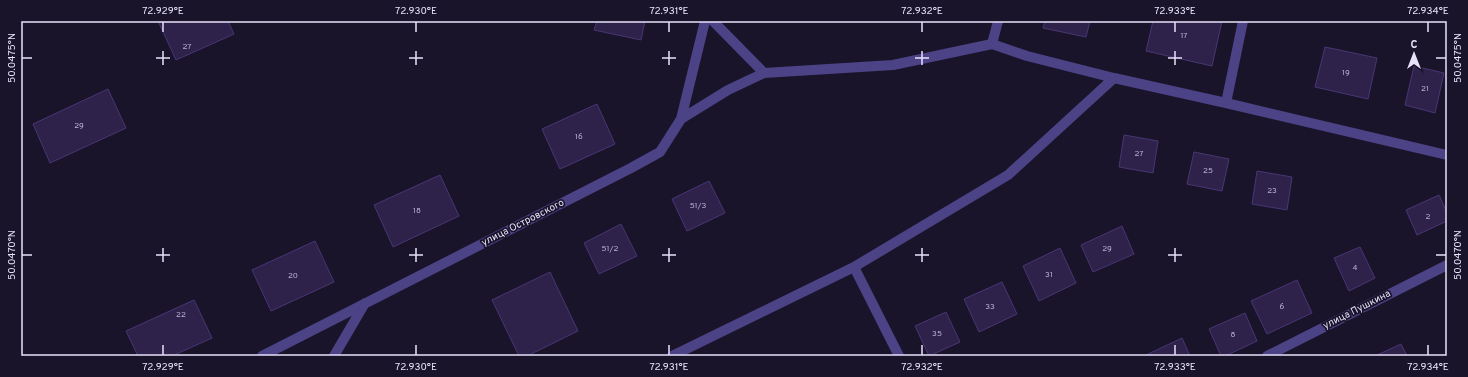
<svg xmlns="http://www.w3.org/2000/svg" width="1468" height="377" viewBox="0 0 1468 377" font-family="Overpass,sans-serif">
<rect width="100%" height="100%" fill="#1a142b"/>
<path fill="#2e224a" stroke="#483674" d="M158 21H228L234 34 176 60Z
M597 21H645L641 40 594 30Z
M1045 21H1090L1086 37 1043 28Z
M1153 21H1222L1212 66 1146 51Z
M1325 47 1377 58 1368 99 1315 87Z
M1414 66 1444 73 1435 113 1405 105Z
M108 89 126 128 50 163 33 124Z
M597 104 615 144 560 169 542 129Z
M1124 135 1158 141 1153 173 1119 167Z
M1194 152 1229 159 1222 191 1187 184Z
M1257 171 1292 177 1287 210 1252 204Z
M440 175 459 216 393 247 374 205Z
M709 181 725 213 687 231 672 199Z
M1439 195 1447 213V221L1417 235 1406 210Z
M621 224 637 256 599 274 584 243Z
M1122 226 1134 254 1093 272 1081 245Z
M315 241 334 282 271 311 252 270Z
M1360 247 1375 278 1349 291 1334 258Z
M1060 248 1076 283 1039 301 1023 266Z
M550 272 578 331 527 356H519L492 300Z
M1297 280 1312 313 1267 334 1251 301Z
M1002 282 1017 314 979 332 964 299Z
M194 300 212 338 172 356H138L126 331Z
M946 312 960 342 929 356 915 326Z
M1245 313 1257 341 1225 356H1221L1209 329Z
M1182 338 1190 356H1144Z
M1401 344 1407 356H1375Z"/>
<g fill="none" stroke-linecap="round" stroke-linejoin="round">
<path stroke="#4c4386" stroke-width="10" d="M713 21 764 73
M992 44 998 21
M1226 103 1243 21
M681 119 728 90 764 73 893 65 992 44 1027 56 1114 78 1226 103 1447 155
M854 267 899 356
M262 356 631 168 660 152 681 119 705 21
M334 356 365 303
M672 356 854 267 1008 175 1114 78
M1267 356 1447 265"/>
</g>
<path fill="none" stroke="#e7e1fc" stroke-width="1.5" d="M163 22V32M416 22V32M669 22V32M922 22V32M1175 22V32M1428 22V32M163 51V65M416 51V65M669 51V65M922 51V65M1175 51V65M22 58H32M156 58H170M409 58H423M662 58H676M915 58H929M1168 58H1182M1436 58H1446M163 248V262M416 248V262M669 248V262M922 248V262M1175 248V262M22 255H32M156 255H170M409 255H423M662 255H676M915 255H929M1168 255H1182M1436 255H1446M163 345V355M416 345V355M669 345V355M922 345V355M1175 345V355M1428 345V355"/>
<g text-anchor="middle" dominant-baseline="central" stroke-width="3.5" stroke-linejoin="round" paint-order="stroke">
<g font-size="8" fill="#b9b1d0">
<text x="1184" y="36">17</text>
<text x="187" y="47">27</text>
<text x="1346" y="73">19</text>
<text x="1425" y="89">21</text>
<text x="79" y="126">29</text>
<text x="579" y="137">16</text>
<text x="1139" y="154">27</text>
<text x="1208" y="171">25</text>
<text x="1272" y="191">23</text>
<text x="698" y="206">51/3</text>
<text x="417" y="211">18</text>
<text x="1428" y="217">2</text>
<text x="610" y="249">51/2</text>
<text x="1107" y="249">29</text>
<text x="1355" y="268">4</text>
<text x="1049" y="275">31</text>
<text x="293" y="276">20</text>
<text x="990" y="307">33</text>
<text x="1282" y="307">6</text>
<text x="181" y="315">22</text>
<text x="937" y="334">35</text>
<text x="1233" y="335">8</text>
</g>
<g font-size="10" fill="#e7e1fc" stroke="#1a142b">
<text transform="translate(523 223) rotate(-27)">улица Островского</text>
<text transform="translate(1357 310) rotate(-27)">улица Пушкина</text>
</g>
</g>
<rect width="1468" height="377" fill="none" stroke="#1a142b" stroke-width="44"/>
<g transform="translate(1414 54)" stroke="#1a142b" stroke-width="3" paint-order="stroke">
<path d="M0-3L7 15L0 10L-7 15Z" fill="#e7e1fc"/>
<text y="-6" font-size="11" font-weight="bold" text-anchor="middle" fill="#e7e1fc">С</text>
</g>
<rect x="22" y="22" width="1424" height="333" fill="none" stroke="#e7e1fc" stroke-width="1.5"/>
<g font-size="10" text-anchor="middle" fill="#e7e1fc">
<text x="163" y="14">72.929°E</text>
<text x="416" y="14">72.930°E</text>
<text x="669" y="14">72.931°E</text>
<text x="922" y="14">72.932°E</text>
<text x="1175" y="14">72.933°E</text>
<text x="1428" y="14">72.934°E</text>
<text transform="translate(11 58) rotate(-90)" y="4">50.0475°N</text>
<text transform="translate(1457 58) rotate(-90)" y="4">50.0475°N</text>
<text transform="translate(11 255) rotate(-90)" y="4">50.0470°N</text>
<text transform="translate(1457 255) rotate(-90)" y="4">50.0470°N</text>
<text x="163" y="370">72.929°E</text>
<text x="416" y="370">72.930°E</text>
<text x="669" y="370">72.931°E</text>
<text x="922" y="370">72.932°E</text>
<text x="1175" y="370">72.933°E</text>
<text x="1428" y="370">72.934°E</text>
</g>
</svg>
